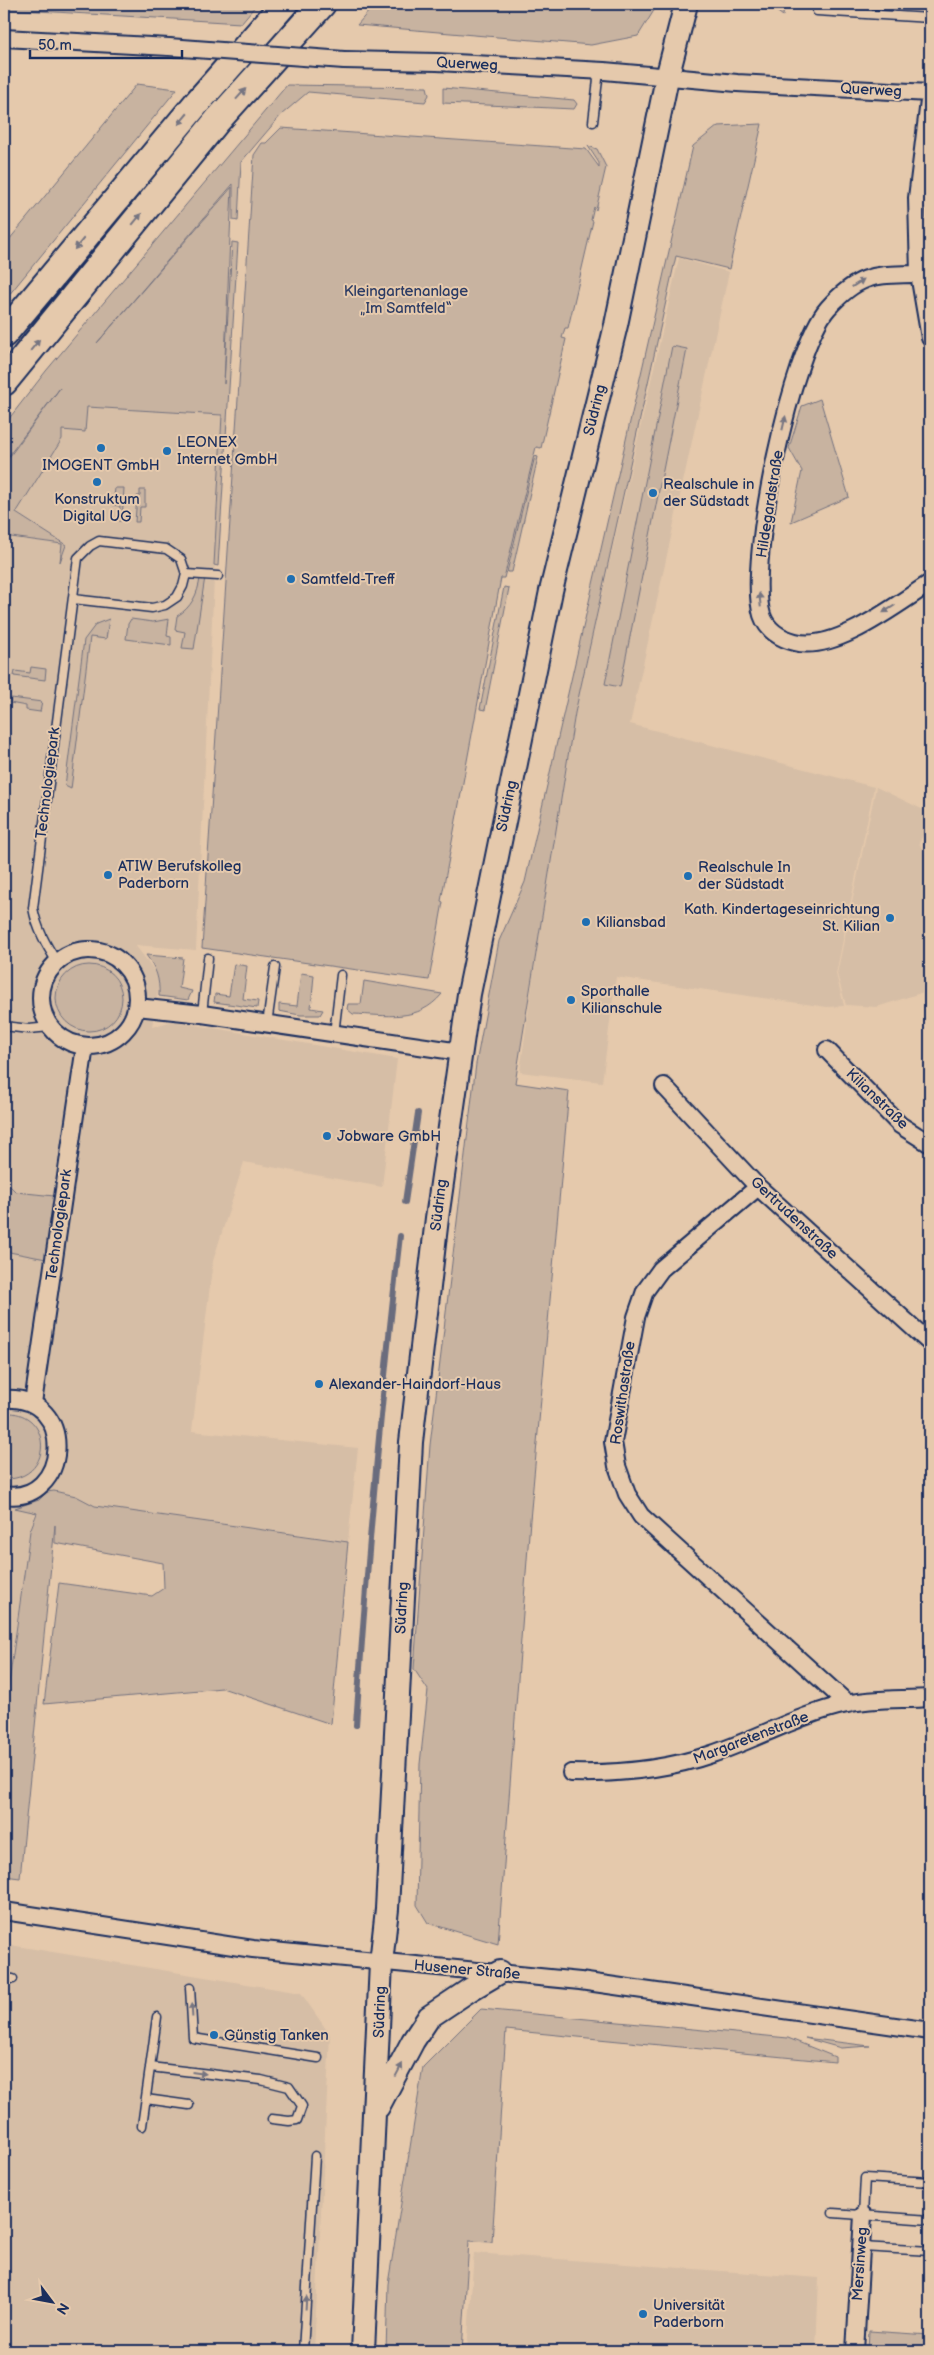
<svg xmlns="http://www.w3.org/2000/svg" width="934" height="2355" viewBox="0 0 934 2355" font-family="'Balsamiq Sans',sans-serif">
<rect width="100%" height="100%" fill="#e5c9ac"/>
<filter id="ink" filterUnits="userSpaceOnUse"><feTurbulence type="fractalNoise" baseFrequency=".02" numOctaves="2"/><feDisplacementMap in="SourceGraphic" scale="10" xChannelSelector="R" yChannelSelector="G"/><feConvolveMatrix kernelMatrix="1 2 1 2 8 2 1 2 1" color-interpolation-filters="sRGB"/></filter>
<g filter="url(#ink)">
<path fill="#d6bea6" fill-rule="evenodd" d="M679 258 729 272 630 724 874 787 836 974 844 1006 827 1007 616 977 602 1082 520 1072 537 947 575 713Z
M87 407 222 415 196 950 135 945 155 971 159 983 152 1027 172 1021 397 1059 382 1187 244 1162 213 1261 192 1431 358 1448 348 1541 95 1506 76 1496 39 1500 30 1531 4 1711V1479H13L38 1462 42 1442 39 1432 25 1417 16 1413H4V1251L46 1258 54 1197 16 1192 4 1180V536L62 544 61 557 66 545 16 513 62 430ZM114 975 122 994 59 1012 56 1002 57 991Z
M876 787 930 813V822L919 843 930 863V990L877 1007 846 1005 837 974Z
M4 1944 301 1993 330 2035 314 2351H4Z
M474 2253 819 2278 816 2351H467Z"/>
<path fill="#c8b3a0" stroke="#72717f" d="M4 4H257L241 23 4 9Z
M375 4H658L638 36 591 45 357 25Z
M767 4H784L783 16Z
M137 84 177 89 4 301V246Z
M287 85 427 87 429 95 425 102 308 92 281 115 241 162 238 221 233 220V184L97 343 232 187 224 384 232 242 238 243 218 566 214 565 222 415 87 407 85 432 62 430V439L16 513 66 545 60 562 62 544 4 536V464L60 388 4 462V425L46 371Z
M443 88 574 100 577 104 574 109 443 103Z
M762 124 729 269 676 256 575 713 515 1083 569 1091 530 1520 498 1944 428 1923 417 1905 420 1764 428 1690 414 1669 430 1445 476 1064 499 941 525 882 693 146 718 126Z
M281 128 586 149 599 167V163L588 146 597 149 606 167 596 210 594 207 591 220 593 221 568 328H565L562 338 566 339 541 448 536 447 504 578H501L441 901 443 902 429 980 202 948 254 155 262 143H266Z
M672 346 687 349 620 687 605 684Z
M820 399 849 497 791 522 802 471 789 448 802 406Z
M535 456 538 457 512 572H507Z
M115 488H124L122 521H119L120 506 113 505Z
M140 490H145V507H140L139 522H135L137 496H140Z
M205 577 194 649 182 648 185 632 175 630 177 616C191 608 198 594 200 578Z
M504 587 509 588 485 710 480 709Z
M109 619 106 639 90 637 71 789 65 786 84 640 96 624Z
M131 619 153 622 169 619 167 636 171 637V645L126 639 128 624Z
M31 667 46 669 45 680 14 676 15 671 30 673Z
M11 698 42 702 40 712 26 710V706L10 703Z
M146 955 183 958 179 988 192 991 188 1000 159 996C160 979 156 968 146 955Z
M234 964 247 966 243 999 258 1001 257 1008 214 1002 215 994 229 996Z
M56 998a33 33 0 1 1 66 0a33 33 0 1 1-66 0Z
M301 973 314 975 311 1008 323 1010 320 1015H300L279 1011V1004L297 1006Z
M364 981 442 994C418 1023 387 1015 353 1014L347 1009 348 1004H361Z
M4 1180 16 1192 54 1196 46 1259 4 1251Z
M4 1413C53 1409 55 1481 4 1479Z
M54 1491 76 1496 95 1506 348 1542 331 1724 222 1688 44 1704 59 1583 152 1596 164 1588 163 1563 55 1543V1525L20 1878 4 1876V1719L30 1531 37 1513 15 1508 39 1500 47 1492Z
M481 2009 788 2038 835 2057V2062L506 2030 492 2242 469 2241 462 2351H386L388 2284 423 2067Z
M805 2038 870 2046 841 2048Z
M869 2331 930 2335V2351H868Z"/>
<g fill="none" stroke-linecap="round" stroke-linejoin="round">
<path stroke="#6b6c7d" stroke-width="6" d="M405 1202 418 1113
M356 1725C367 1562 381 1399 400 1236"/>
<g stroke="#1b2f5e" stroke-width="11">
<path id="service" d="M817 11 930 18
M593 122 599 71
M186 574 218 576
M57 962C46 945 37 929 33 908L78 558 90 546 99 541 166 549 181 559 186 574 183 586 177 597 165 605 152 608 73 599
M202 1014 208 958
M267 1024 275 967
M4 1026 29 1029 50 1027
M334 1034 341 975
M4 1978 13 1979
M190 1988 193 2038 318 2058
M150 2067 261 2080 289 2087 302 2106 297 2120 289 2121 272 2119
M146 2099 189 2105
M142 2126 157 2017
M833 2213 930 2220
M863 2215 865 2178 930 2182
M862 2247 930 2251
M303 2351 315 2156"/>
</g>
<g stroke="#1b2f5e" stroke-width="20">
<path id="minor" d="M4 38 169 47
M344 60 437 62 604 71 737 83 930 93
M930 93 917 198 919 274 930 338
M930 273C882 277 865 267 828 308 792 348 746 564 762 615 767 630 779 638 795 642 835 653 897 604 930 583
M41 998a48 48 0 1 1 96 0a48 48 0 1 1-96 0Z
M137 1007 202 1014 460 1052
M827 1050 900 1125 930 1144
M664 1086 758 1187 930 1343
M758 1187 661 1269 645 1291 636 1317 613 1442 617 1466 627 1494 641 1516 848 1704
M4 1399C79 1394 69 1506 4 1495
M33 1403 85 1046
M571 1773C619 1774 666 1770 712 1754 757 1739 800 1714 847 1704 873 1698 903 1700 930 1698
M4 1911 253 1949 580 1981 930 2031
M855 2351 863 2215"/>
</g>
<g stroke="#1b2f5e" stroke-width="26">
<path id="secondary" d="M378 2107 413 2041 429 2017 471 1989 500 1972
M363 2351 381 1963 387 1909 411 1442 437 1218 469 994 551 591 616 325 667 78 686 4"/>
</g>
<g stroke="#1b2f5e" stroke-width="30">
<path id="trunk" d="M4 334 196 104 284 4
M4 382 217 121 322 4"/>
</g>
<use href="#service" stroke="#e5c9ac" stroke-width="8"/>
<use href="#minor" stroke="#e5c9ac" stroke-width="16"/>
<use href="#secondary" stroke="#e5c9ac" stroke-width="22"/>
<use href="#trunk" stroke="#e5c9ac" stroke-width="26"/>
<g stroke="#1b2f5e" stroke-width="20" stroke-linecap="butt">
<path id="minor-bridge" d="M169 47 344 60"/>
</g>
<use href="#minor-bridge" stroke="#e5c9ac" stroke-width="16"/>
</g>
<defs><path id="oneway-solid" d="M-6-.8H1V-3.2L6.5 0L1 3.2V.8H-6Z" transform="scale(1.25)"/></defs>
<g fill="#767481">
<use href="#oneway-solid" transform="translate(241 94) rotate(-48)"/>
<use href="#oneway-solid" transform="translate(183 119) rotate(130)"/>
<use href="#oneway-solid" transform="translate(137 219) rotate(-51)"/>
<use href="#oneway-solid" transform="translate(79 244) rotate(130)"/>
<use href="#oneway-solid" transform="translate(858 283) rotate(-33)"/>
<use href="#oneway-solid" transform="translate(35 345) rotate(-51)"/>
<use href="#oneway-solid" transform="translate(784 423) rotate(-77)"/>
<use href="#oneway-solid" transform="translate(760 600) rotate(-96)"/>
<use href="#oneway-solid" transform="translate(889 609) rotate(148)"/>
<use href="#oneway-solid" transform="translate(192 2010) rotate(-93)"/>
<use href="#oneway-solid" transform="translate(399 2070) rotate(-62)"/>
<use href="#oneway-solid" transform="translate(199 2073) rotate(7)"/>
<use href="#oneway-solid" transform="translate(306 2303) rotate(-87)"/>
</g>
</g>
<g fill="#1f6fb2" stroke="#e5c9ac" stroke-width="2">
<circle cx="101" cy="448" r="5"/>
<circle cx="167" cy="451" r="5"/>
<circle cx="97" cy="482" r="5"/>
<circle cx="653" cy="493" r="5"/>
<circle cx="291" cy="579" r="5"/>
<circle cx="108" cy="875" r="5"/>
<circle cx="688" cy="876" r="5"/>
<circle cx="890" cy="918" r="5"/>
<circle cx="586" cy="922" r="5"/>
<circle cx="571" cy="1000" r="5"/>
<circle cx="327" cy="1136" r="5"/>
<circle cx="319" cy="1384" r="5"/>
<circle cx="214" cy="2035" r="5"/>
<circle cx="643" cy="2314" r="5"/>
</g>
<g text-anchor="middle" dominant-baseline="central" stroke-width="4" stroke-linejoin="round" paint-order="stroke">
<g font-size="15" fill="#1b2f5e" stroke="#e5c9ac">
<text transform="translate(467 64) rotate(3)">Querweg</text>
<text transform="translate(871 90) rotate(3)">Querweg</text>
<text transform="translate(595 410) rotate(-76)">Südring</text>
<text transform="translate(770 504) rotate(-81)">Hildegardstraße</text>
<text transform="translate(48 783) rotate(-83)">Technologiepark</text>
<text transform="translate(507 806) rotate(-78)">Südring</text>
<text transform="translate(877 1099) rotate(44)">Kilianstraße</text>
<text transform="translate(439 1205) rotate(-83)">Südring</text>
<text transform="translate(794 1218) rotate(43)">Gertrudenstraße</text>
<text transform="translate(59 1225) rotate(-82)">Technologiepark</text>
<text transform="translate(623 1393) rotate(-82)">Roswithastraße</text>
<text transform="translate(402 1608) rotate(-87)">Südring</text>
<text transform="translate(751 1738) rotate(-21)">Margaretenstraße</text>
<text transform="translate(467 1970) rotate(5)">Husener Straße</text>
<text transform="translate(380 2012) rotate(-88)">Südring</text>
<text transform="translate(860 2264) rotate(-86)">Mersinweg</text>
</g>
<g font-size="15" fill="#2c3c65" stroke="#e5c9ac">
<text x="406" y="291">Kleingartenanlage<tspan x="406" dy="17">„Im Samtfeld“</tspan></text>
</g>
<g font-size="15" fill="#1b2f5e" stroke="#e5c9ac" text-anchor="start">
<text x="177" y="442">LEONEX<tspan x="177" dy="17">Internet GmbH</tspan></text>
<text x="101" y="465" text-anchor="middle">IMOGENT GmbH</text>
<text x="663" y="484">Realschule in<tspan x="663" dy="17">der Südstadt</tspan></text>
<text x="97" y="499" text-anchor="middle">Konstruktum<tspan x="97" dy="17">Digital UG</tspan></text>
<text x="301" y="579">Samtfeld-Treff</text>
<text x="118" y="866">ATIW Berufskolleg<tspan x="118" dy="17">Paderborn</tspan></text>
<text x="698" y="867">Realschule In<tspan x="698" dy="17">der Südstadt</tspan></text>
<text x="880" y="909" text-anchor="end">Kath. Kindertageseinrichtung<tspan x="880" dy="17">St. Kilian</tspan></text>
<text x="596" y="922">Kiliansbad</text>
<text x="581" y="991">Sporthalle<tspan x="581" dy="17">Kilianschule</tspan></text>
<text x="337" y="1136">Jobware GmbH</text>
<text x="329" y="1384">Alexander-Haindorf-Haus</text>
<text x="224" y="2035">Günstig Tanken</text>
<text x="653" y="2305">Universität<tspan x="653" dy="17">Paderborn</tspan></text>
</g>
</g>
<rect width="934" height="2355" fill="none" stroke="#e5c9ac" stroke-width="20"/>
<rect x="10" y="10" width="914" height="2335" fill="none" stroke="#1b2f5e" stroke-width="2" filter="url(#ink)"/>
<g transform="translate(52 2302) rotate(122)" stroke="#e5c9ac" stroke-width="4" paint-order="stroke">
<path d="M0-4L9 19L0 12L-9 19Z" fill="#1b2f5e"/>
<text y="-8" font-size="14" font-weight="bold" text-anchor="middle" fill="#1b2f5e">N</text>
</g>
<path d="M30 50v8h152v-8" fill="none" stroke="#1b2f5e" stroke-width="2.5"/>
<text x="38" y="50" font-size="15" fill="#1b2f5e" stroke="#e5c9ac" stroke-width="4" paint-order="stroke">50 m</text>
</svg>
